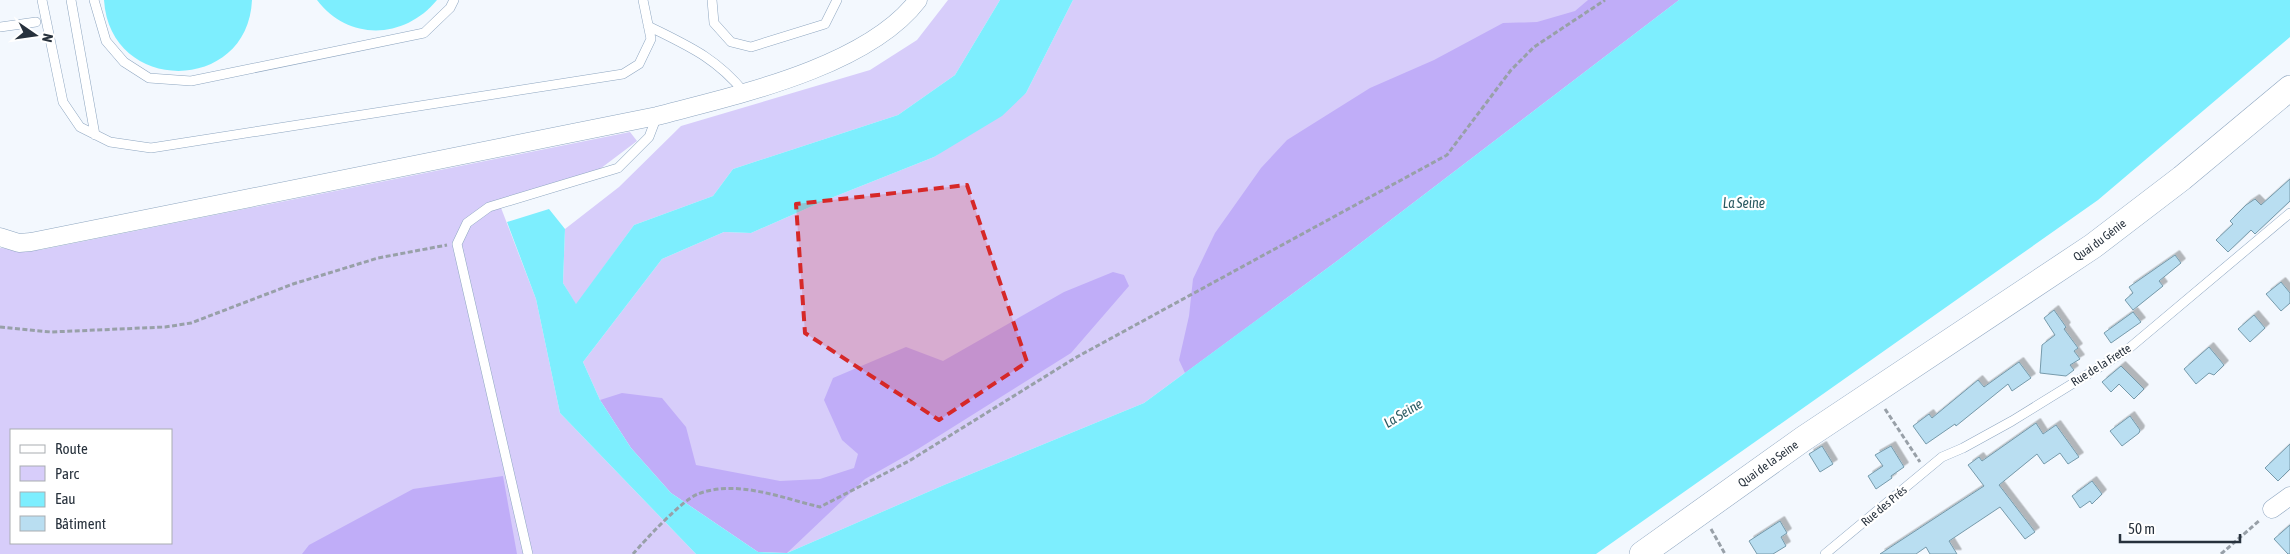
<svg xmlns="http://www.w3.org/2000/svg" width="2290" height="554" viewBox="0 0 2290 554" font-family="'Asap Condensed',sans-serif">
<defs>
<filter id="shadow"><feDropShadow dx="4.5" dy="-4.5" stdDeviation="0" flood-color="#0004"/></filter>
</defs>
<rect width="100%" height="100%" fill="#f3f8fe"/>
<path fill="#d7cdfa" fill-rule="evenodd" d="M948 0H1000L955 75 898 115 733 169 713 196 634 225 576 305 563 283 565 229 619 187 681 126 870 70 917 40Z
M1073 0H1679L1337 261 1144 403 944 485 787 553 600 400 583 362 662 259 724 232 751 233 826 200 934 157 1026 93Z
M630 132 637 141 592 175 498 200 536 299 560 413 696 554H0V248L40 250ZM11 430H171V543H11Z"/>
<path fill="#c0adf8" d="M1588 0H1679L1337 261 1185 373 1179 360 1189 316 1193 279 1215 233 1261 168 1287 140 1370 88 1434 60 1503 23 1537 22 1575 11Z
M1113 272 1124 275 1129 286 1071 353 918 449 865 479 787 553 758 552 671 493 631 448 600 400 622 393 662 398 686 427 696 465 780 481 820 479 854 468 858 454 842 440 824 400 833 378 906 347 943 361 1064 292Z
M503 476 517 554H302L309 545 413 489Z"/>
<path fill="#7deefe" d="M104 0H252C248 94 110 95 104 0Z
M317 0H437C405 39 349 42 317 0Z
M1000 0H1073L1026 93 1002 116 934 157 826 200 751 233 724 232 662 259 583 362 600 400 631 448 671 493 758 552 787 553 944 485 1144 403 1337 261 1679 0H2290V37L2098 200 1596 554H696L560 413 536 299 507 222 549 209 565 229 563 283 576 304 634 225 713 196 733 169 898 115 955 75Z"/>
<path fill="#b9def1" stroke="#769aab" filter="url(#shadow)" d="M2290 179V201L2255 234 2251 230 2228 252 2216 240 2233 224 2230 221 2246 205 2255 199 2261 205Z
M2175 255 2181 263 2159 281 2163 286 2133 310 2125 300 2133 293 2129 287Z
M2281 282 2290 293V303L2281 311 2266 294Z
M2054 310 2066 327 2064 329 2078 348 2074 351 2080 359 2070 365 2074 370 2066 376 2040 373 2042 345 2055 335 2044 318Z
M2133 312 2141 322 2111 343 2104 333Z
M2254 315 2265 328 2250 342 2238 329Z
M2209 347 2224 365 2214 375 2209 373 2196 384 2184 369Z
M2019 362 2031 378 2012 391 2008 384 1956 426 1955 424 1926 444 1913 426 1929 414 1932 418 1978 380 1984 387Z
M2121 366 2144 389 2134 399 2119 384 2111 392 2102 382Z
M2130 416 2140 430 2139 433 2122 446 2110 431Z
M2036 423 2043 434 2056 425 2079 457 2068 464 2060 453 2044 464 2037 454 1999 485 2035 532 2025 539 2000 507 1949 541 1957 554H1930L1926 547 1916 554H1880L1984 486 1968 465 1979 457 1982 461Z
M2290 444V469L2278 481 2265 468Z
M1822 446 1833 464 1820 472 1809 454Z
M1891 446 1904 467 1891 476 1892 478 1876 489 1868 476 1883 466 1875 455Z
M2092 481 2102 494 2092 504 2090 501 2080 508 2072 496Z
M1780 521 1787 533 1781 537 1786 546 1773 554H1757L1749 541Z
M2290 525V554H2288L2274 539Z"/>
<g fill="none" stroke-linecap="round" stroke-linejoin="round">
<g stroke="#8ea6c0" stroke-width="10">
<path id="lane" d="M42 0 63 102 80 127 110 142 151 148 623 74 639 64 651 39 643 0
M71 0 95 135
M94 0 106 41 124 62 149 78 191 81 424 33 450 8 454 0
M712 0 714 23 731 42 751 47 825 24 837 0
M648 26C688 46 715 57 744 92
M0 27 36 22
M528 554 457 244 467 223 489 207 618 168 649 137 657 116
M1825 554 1942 457 1963 448 2012 421 2127 350 2290 213"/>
</g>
<g stroke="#8ea6c0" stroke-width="19">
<path id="street" d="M0 237 19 243 31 242 657 116C737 95 867 67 918 0
M2272 509 2290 496"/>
</g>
<g stroke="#8ea6c0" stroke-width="26">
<g id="secondary">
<path id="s1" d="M1642 554 1803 439 2093 246 2182 178 2290 88"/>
</g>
</g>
<path stroke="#98a0a8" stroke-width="3" stroke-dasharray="5 2.5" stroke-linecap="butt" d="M0 327 51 332 165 327 191 323 293 284 378 258 447 245
M1885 409 1920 462
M1711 529 1725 554
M633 554C645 540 682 500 698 494 736 479 782 498 820 507L909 461 1075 358 1447 155 1511 70 1534 47 1605 0
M2221 554 2260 520"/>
<use href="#lane" stroke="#fff" stroke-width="9"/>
<use href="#street" stroke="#fff" stroke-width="18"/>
<use href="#secondary" stroke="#fff" stroke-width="25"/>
</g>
<path fill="#d62828" fill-opacity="0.2" stroke="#d62828" stroke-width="4" stroke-dasharray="10 6" stroke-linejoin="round" d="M967 185 1027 362 939 420 805 333 796 204Z"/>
<g text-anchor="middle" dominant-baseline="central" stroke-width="4.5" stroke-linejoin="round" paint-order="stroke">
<g font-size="12" fill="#27313c" stroke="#fff">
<text stroke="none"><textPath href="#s1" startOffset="555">Quai du Génie</textPath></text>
<text transform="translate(2101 365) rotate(-32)">Rue de la Frette</text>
<text stroke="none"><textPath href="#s1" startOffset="155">Quai de la Seine</textPath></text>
<text transform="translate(1884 506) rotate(-40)">Rue des Prés</text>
</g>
<g font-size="14" font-style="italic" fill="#285961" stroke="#fff">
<text x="1744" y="203">La Seine</text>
<text transform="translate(1403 413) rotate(-31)">La Seine</text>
</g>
</g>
<rect x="10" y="429" width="162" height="115" fill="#ffffff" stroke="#a9adb1"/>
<rect x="20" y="445" width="25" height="8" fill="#ffffff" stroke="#a9adb1"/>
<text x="55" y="454" font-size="15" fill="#27313c">Route</text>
<rect x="20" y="466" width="25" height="15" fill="#d7cdfa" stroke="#a9adb1"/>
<text x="55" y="479" font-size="15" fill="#27313c">Parc</text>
<rect x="20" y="492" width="25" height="15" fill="#7deefe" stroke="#a9adb1"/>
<text x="55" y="504" font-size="15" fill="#27313c">Eau</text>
<rect x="20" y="516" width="25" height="15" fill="#b9def1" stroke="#a9adb1"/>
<text x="55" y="529" font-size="15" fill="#27313c">Bâtiment</text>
<g transform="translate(35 35) rotate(103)" stroke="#ffffff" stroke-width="4" paint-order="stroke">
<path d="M0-4L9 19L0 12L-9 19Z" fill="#27313c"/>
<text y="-8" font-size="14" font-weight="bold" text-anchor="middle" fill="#27313c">N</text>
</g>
<path d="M2120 534v8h120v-8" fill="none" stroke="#27313c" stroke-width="2.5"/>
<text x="2128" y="534" font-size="15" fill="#27313c" stroke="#ffffff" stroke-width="4" paint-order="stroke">50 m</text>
</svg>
